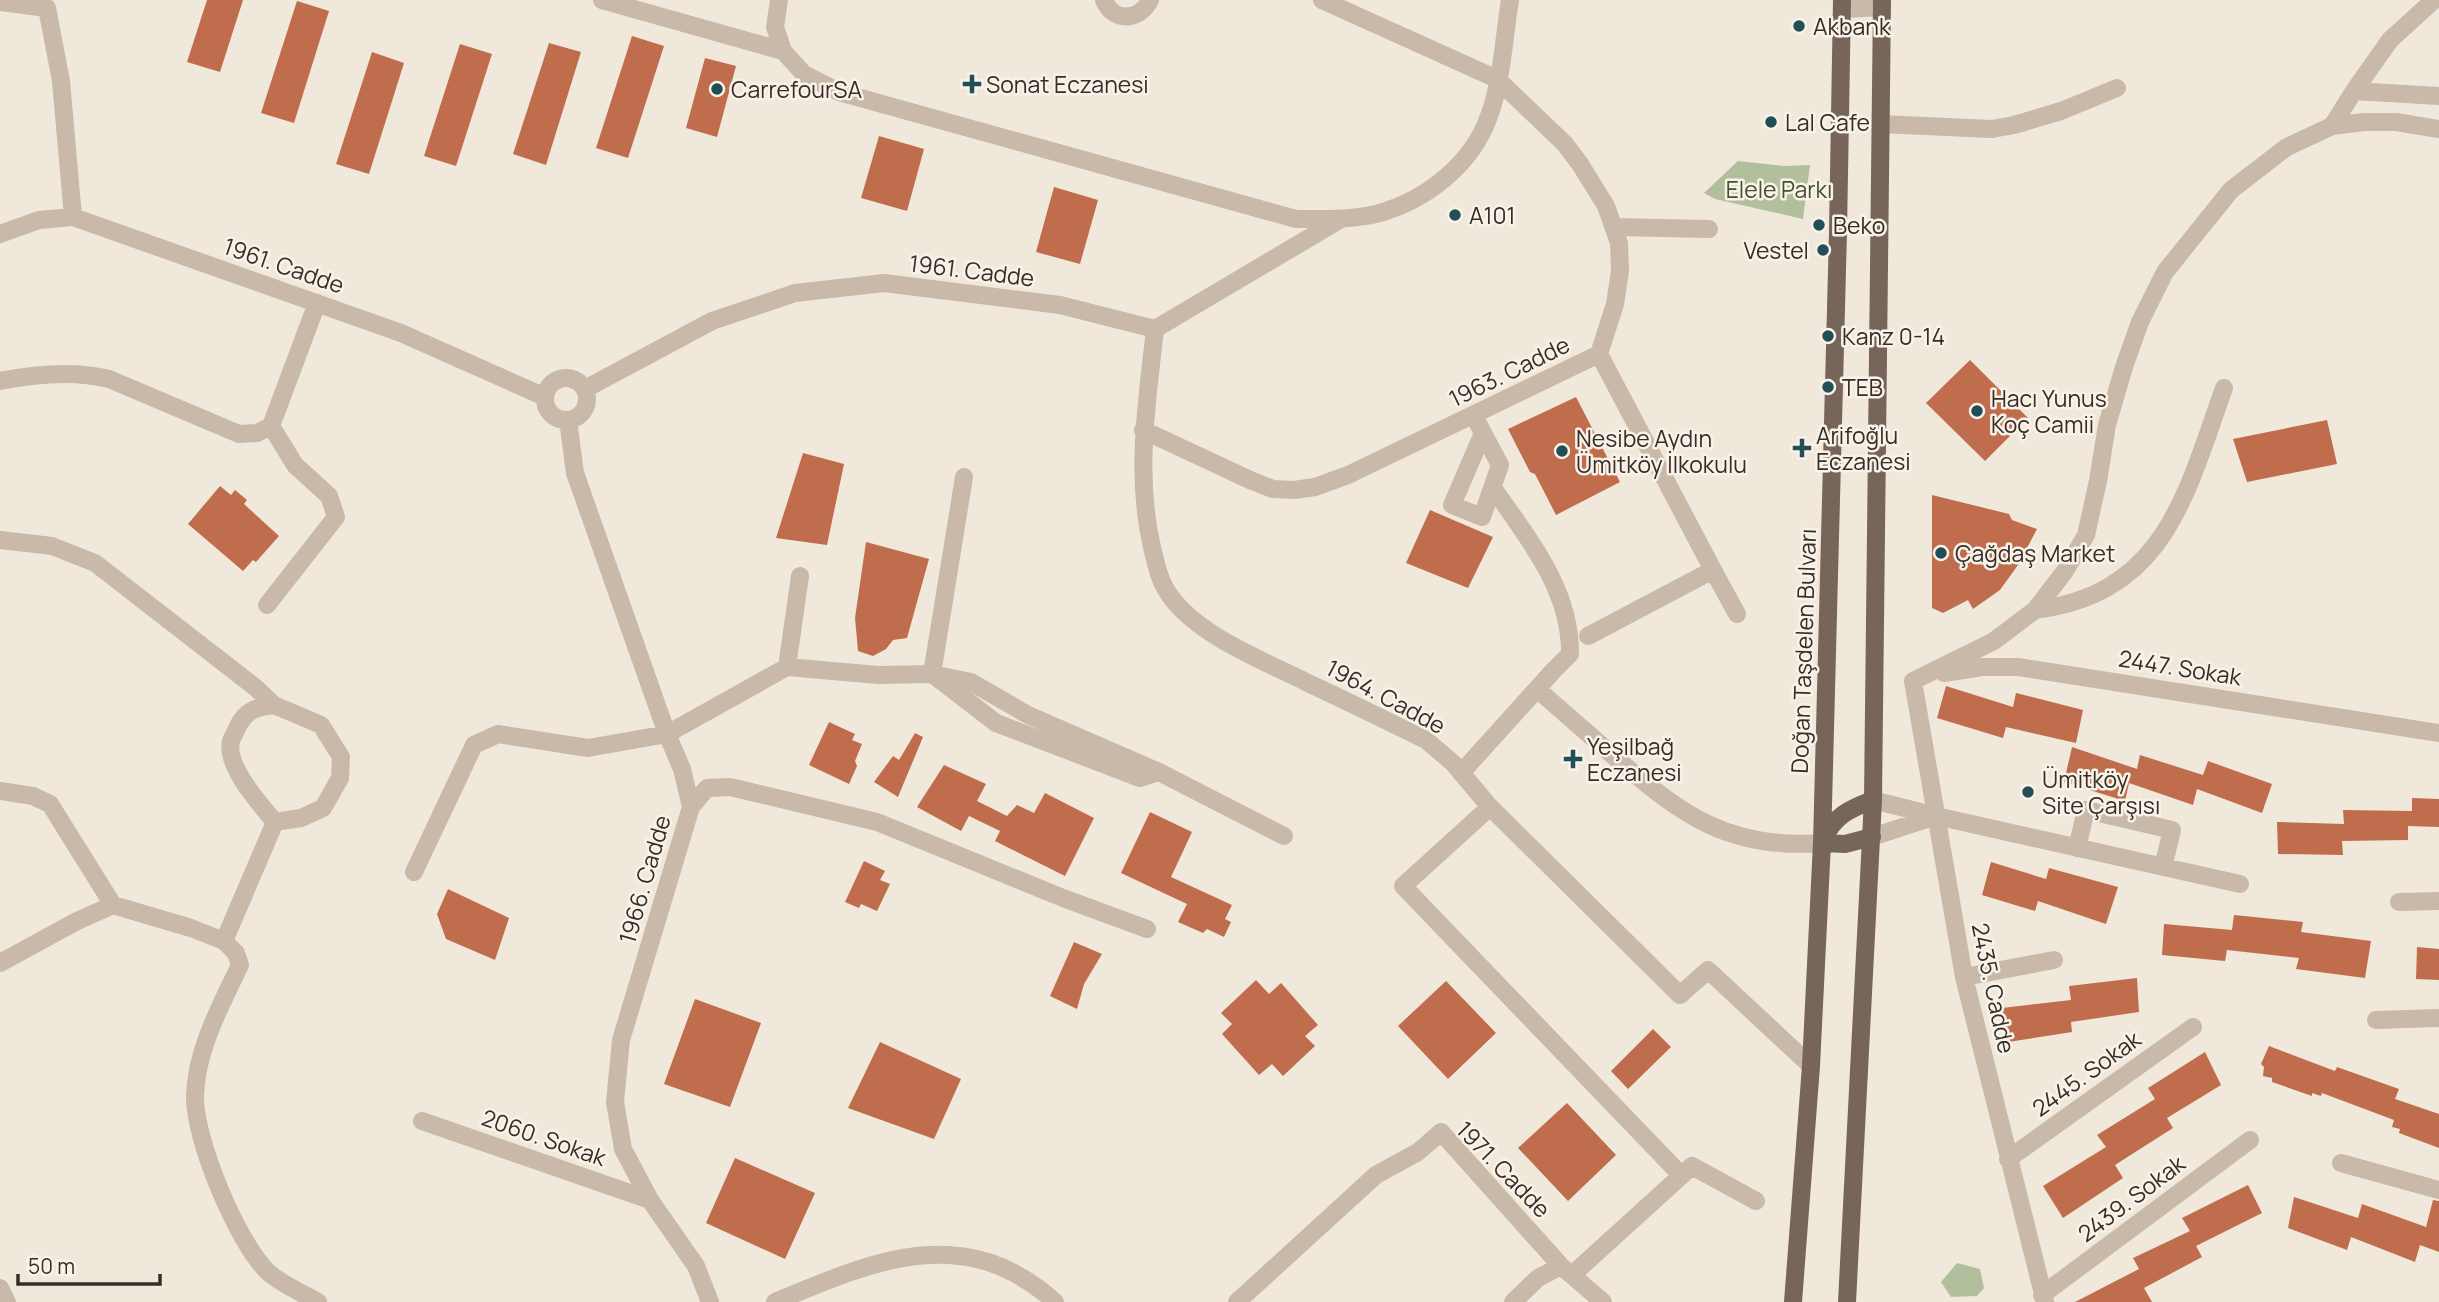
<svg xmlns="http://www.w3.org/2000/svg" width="2439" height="1302" viewBox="0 0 2439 1302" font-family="Manrope,sans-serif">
<rect width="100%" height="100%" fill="#f1e8dc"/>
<path fill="#b2bf9d" d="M1738 161 1785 166 1810 165 1803 219 1715 199 1704 193Z
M1957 1263 1980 1269 1984 1288 1977 1296 1951 1297 1941 1282Z"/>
<path fill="#bf6d4c" d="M207 0H243L220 72 187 62Z
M297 1 329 11 294 123 261 113Z
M632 36 664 46 628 158 596 148Z
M549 43 581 52 546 165 513 154Z
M460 44 492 54 456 166 424 156Z
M372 52 404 63 369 174 336 164Z
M705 58 736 66 717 137 686 128Z
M879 136 924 149 907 211 861 198Z
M1054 187 1098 200 1080 264 1036 252Z
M1970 360 2028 418 1985 461 1926 403Z
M1576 397 1620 482 1556 515 1535 474 1530 472 1508 429Z
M2327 420 2337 464 2247 482 2233 439Z
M803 453 844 464 827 545 776 538Z
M220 486 231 495 235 490 247 500 244 504 279 536 256 562 253 560 243 571 188 524Z
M1932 495 2009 514 2012 520 2037 529 2018 565 2000 590 1973 609 1968 600 1943 613 1932 608Z
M1430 510 1493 537 1468 588 1406 563Z
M866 542 929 559 907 638 893 640 886 649 873 656 858 651 855 618Z
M1946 686 2013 707 2016 693 2083 710 2076 743 2006 727 2003 738 1937 718Z
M829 722 855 734 852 740 862 744 855 761 857 766 849 784 809 765Z
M915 733 923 737 898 797 874 782 893 756 899 760Z
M2072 747 2137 769 2140 755 2203 775 2208 761 2272 784 2262 813 2197 789 2193 805 2129 783 2125 801 2064 782Z
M944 765 986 784 977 801 1007 816 1017 805 1034 813 1045 793 1094 818 1065 876 995 841 1000 831 969 816 961 831 917 807Z
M2412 798 2439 799V827L2408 826V840L2342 841 2343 855 2278 854 2277 822 2344 824 2343 810 2412 811Z
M1150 812 1192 832 1171 877 1232 905 1225 919 1231 922 1224 937 1207 929 1203 933 1178 922 1187 904 1121 873Z
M864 861 885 871 880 880 890 884 877 911 861 904 859 908 845 902Z
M1991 862 2046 879 2049 868 2118 887 2106 924 2038 901 2035 911 1982 895Z
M448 889 509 918 495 960 446 939 437 914Z
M2234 915 2303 922 2301 932 2371 941 2365 978 2296 969 2299 958 2227 950 2225 961 2162 955 2164 924 2232 930Z
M1074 942 1102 954 1084 984 1077 1009 1050 996Z
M2417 947 2439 949V980L2416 979Z
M2137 978 2139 1012 2071 1022 2072 1032 2008 1042 2002 1008 2071 1000 2069 986Z
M1256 980 1269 994 1281 983 1318 1025 1305 1036 1315 1046 1283 1076 1272 1064 1259 1075 1222 1034 1232 1024 1221 1013Z
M1446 981 1496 1033 1448 1079 1398 1026Z
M695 999 761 1023 730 1107 664 1084Z
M1653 1029 1671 1047 1628 1089 1611 1071Z
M880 1042 961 1079 934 1139 848 1108Z
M2269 1046 2335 1071 2337 1067 2399 1089 2395 1099 2439 1114V1148L2399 1133 2400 1129 2392 1127 2394 1120 2322 1093 2321 1096 2312 1093V1096L2272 1082V1078L2263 1076 2264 1067 2261 1064Z
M2205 1052 2221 1085 2167 1118 2173 1128 2115 1165 2123 1178 2063 1218 2043 1186 2106 1147 2097 1135 2155 1099 2148 1088Z
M1567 1103 1616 1155 1568 1201 1518 1148Z
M735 1158 815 1193 785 1259 706 1223Z
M2248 1185 2262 1213 2196 1246 2202 1257 2144 1288 2152 1302H2075L2139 1269 2133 1258 2190 1231 2182 1218Z
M2294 1197 2358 1218 2362 1204 2426 1227 2433 1200 2439 1201V1252L2420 1245 2415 1262 2351 1237 2347 1250 2288 1228Z"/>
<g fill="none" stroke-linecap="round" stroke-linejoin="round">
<path stroke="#c8b9a9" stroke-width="18" d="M602 0 783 51 804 74 839 92 1296 219C1322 219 1350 220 1376 214 1425 201 1472 165 1489 116 1502 82 1504 36 1510 0
M779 0 775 27 783 51
M1104 0C1113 23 1140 21 1150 0
M0 2 47 8
M47 8 61 81 73 217
M1842 9 1882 7
M2354 91 2439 96
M1880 124 1992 129 2014 125 2061 111 2117 88
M2332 126 2354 91 2390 40 2434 0
M1615 227 1709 229
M0 234 39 220 73 217 401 333 545 397
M1155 329C1147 402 1135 475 1152 547 1155 560 1158 576 1165 588 1191 634 1265 661 1310 684 1349 702 1387 721 1426 740L1453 763 1490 807 1680 995 1708 970 1811 1066
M545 399a21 21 0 1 1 42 0a21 21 0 1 1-42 0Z
M0 381C35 374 73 370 109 379L239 434 257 433 271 426 317 303
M585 389 712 321 795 293 884 283 1060 305 1155 329 1341 219
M1474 416 1500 465 1482 517 1452 505 1483 433
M568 420 575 473 667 734 682 769 691 807 621 1040 615 1102 623 1149 650 1200 696 1266 710 1302
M1143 430 1250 480 1273 489 1294 490 1315 487 1348 475 1599 354 1615 304 1620 271 1619 243 1606 206 1580 164 1565 144 1497 79 1322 0
M0 540 52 546 95 563 256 688 274 705 321 725 341 757 340 778 323 808 301 818 275 822 224 941
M1713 570 1737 614
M267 605 336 517 329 496 295 465 271 426
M2035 610C2165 594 2186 494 2224 388
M1588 636 1713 570 1599 354
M787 667 800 576
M1944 673 1982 667H2018L2439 733
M932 674 964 477
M935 676 996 723 1140 778 1159 772
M1913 681 1994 641 2035 610 2065 571 2086 535 2098 481 2107 425 2124 367 2140 322 2165 272 2231 190 2287 147 2332 126 2364 122H2396L2439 129
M1913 681 1964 977 2045 1302
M1537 689C1563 712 1590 735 1617 759 1683 816 1730 850 1822 843
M274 705C257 707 246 710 238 726 236 731 233 736 231 741 225 766 260 804 275 822
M1461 773 1554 670 1570 654C1571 590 1528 538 1493 488
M0 791 33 796 50 804 113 905
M1873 800 1936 816 2240 884
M691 807 707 788 730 787 877 822 1063 898 1147 929
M1490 807 1403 886 1681 1175
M1872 837 1936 816
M2077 848 2086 810 2172 830 2163 867
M414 872 474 745 498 734 588 748 667 734 787 667 878 675 932 674 971 682 1028 715 1159 772 1284 836
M2399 902 2439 901
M0 963 77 921 113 905 191 928 224 941 236 953 240 965C221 1005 196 1050 195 1096 194 1139 237 1242 268 1272 281 1284 302 1293 318 1302
M1964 977 2054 960
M2376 1020 2439 1018
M422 1121 650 1200
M2008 1159 2193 1027
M2341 1163 2439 1190
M1572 1275 1692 1166 1756 1201
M0 1288 7 1302
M2042 1295 2250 1140
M775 1302C873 1261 964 1220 1055 1302
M1237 1302 1376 1175 1418 1152 1441 1132 1561 1266 1603 1302
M1513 1302 1538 1278 1561 1266"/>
<path stroke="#77655a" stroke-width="18" d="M1823 840C1834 816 1849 809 1873 800
M1822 843 1845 844 1872 837
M1793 1302 1811 1066 1822 843 1838 232 1842 0
M1847 1302 1873 800 1882 0"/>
</g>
<g fill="#204f55" stroke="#f9f2e8" stroke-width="2.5">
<circle cx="1799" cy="26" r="7"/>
<path d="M968.5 73.5h7v7h7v7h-7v7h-7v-7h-7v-7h7z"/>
<circle cx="717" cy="89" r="7"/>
<circle cx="1771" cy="122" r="7"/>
<circle cx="1455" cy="215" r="7"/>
<circle cx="1819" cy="225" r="7"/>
<circle cx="1823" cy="250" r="7"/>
<circle cx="1828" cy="336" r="7"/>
<circle cx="1828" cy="387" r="7"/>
<circle cx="1977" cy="411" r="7"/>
<path d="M1798.5 437.5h7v7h7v7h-7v7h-7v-7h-7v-7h7z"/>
<circle cx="1562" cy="451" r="7"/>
<circle cx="1941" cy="553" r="7"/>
<path d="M1569.5 748.5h7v7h7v7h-7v7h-7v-7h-7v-7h7z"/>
<circle cx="2028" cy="792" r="7"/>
</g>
<g text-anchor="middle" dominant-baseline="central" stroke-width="5" stroke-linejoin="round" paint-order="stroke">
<g font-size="23" fill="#362d28" stroke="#f9f2e8" text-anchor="start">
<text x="1813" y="26">Akbank</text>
<text x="986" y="84">Sonat Eczanesi</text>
<text x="731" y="89">CarrefourSA</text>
<text x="1785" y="122">Lal Cafe</text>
<text x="1469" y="215">A101</text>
<text x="1833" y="225">Beko</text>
<text x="1809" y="250" text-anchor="end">Vestel</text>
<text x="1842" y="336">Kanz 0-14</text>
<text x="1842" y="387">TEB</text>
<text x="1991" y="398">Hacı Yunus<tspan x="1991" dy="26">Koç Camii</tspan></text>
<text x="1816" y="435">Arifoğlu<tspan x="1816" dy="26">Eczanesi</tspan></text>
<text x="1576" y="438">Nesibe Aydın<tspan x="1576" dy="26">Ümitköy İlkokulu</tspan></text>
<text x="1955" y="553">Çağdaş Market</text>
<text x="1587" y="746">Yeşilbağ<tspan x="1587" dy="26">Eczanesi</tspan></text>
<text x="2042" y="779">Ümitköy<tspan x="2042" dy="26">Site Çarşısı</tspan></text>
</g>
<g font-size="23" fill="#43522d" stroke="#f9f2e8">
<text x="1779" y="189">Elele Parkı</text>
</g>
<g font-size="23" fill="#362d28" stroke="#f9f2e8">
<text transform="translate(284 265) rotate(19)">1961. Cadde</text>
<text transform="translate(972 270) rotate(7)">1961. Cadde</text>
<text transform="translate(1509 371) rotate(-26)">1963. Cadde</text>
<text transform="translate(1803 651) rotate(-88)">Doğan Taşdelen Bulvarı</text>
<text transform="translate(2180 667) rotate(9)">2447. Sokak</text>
<text transform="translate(1386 696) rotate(28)">1964. Cadde</text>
<text transform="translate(644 879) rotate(-74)">1966. Cadde</text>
<text transform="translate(1994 988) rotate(78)">2435. Cadde</text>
<text transform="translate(2086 1073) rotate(-36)">2445. Sokak</text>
<text transform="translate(544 1137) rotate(19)">2060. Sokak</text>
<text transform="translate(1504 1169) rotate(46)">1971. Cadde</text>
<text transform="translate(2131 1198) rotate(-37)">2439. Sokak</text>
</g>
</g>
<path d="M18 1274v10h142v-10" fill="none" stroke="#362d28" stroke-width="3.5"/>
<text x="28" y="1274" font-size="21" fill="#362d28" stroke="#f9f2e8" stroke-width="5" paint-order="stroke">50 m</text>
</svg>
